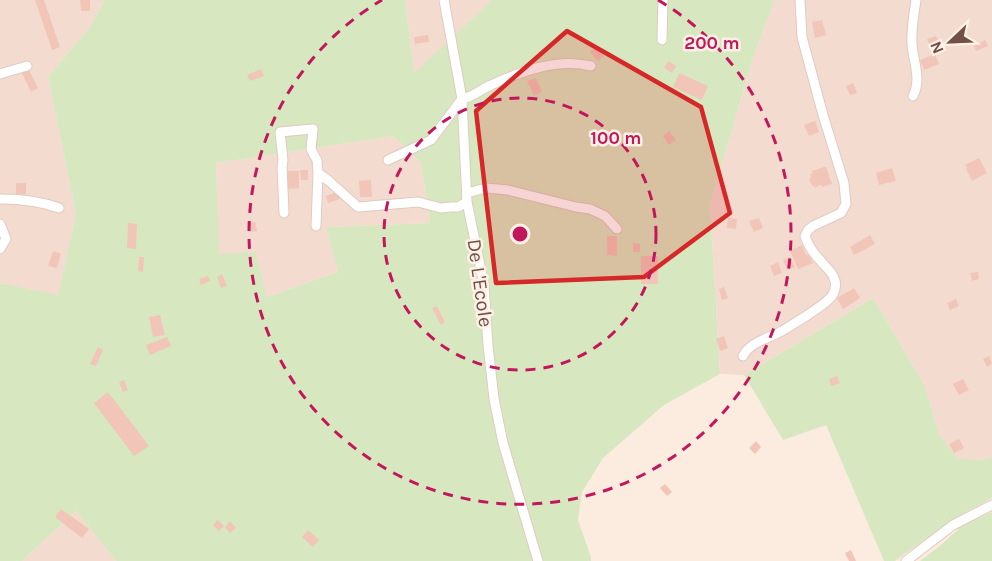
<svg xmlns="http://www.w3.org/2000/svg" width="992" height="561" viewBox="0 0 992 561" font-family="Karla,sans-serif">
<rect width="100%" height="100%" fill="#fcece0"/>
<path fill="#f3dccf" d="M0 0H105L89 28 48 77 76 214 58 296 0 283Z
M405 0H492L414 74Z
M773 0H992V457L980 460H958L940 436 925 386 873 298 744 375 720 374 710 204 754 55 773 5Z
M393 136 421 163 430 223 327 227 338 272 267 297 218 255 216 163Z
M76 511 116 561H22Z"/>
<path fill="#d7e8c0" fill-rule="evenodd" d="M105 0H405L414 73 492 0H773V5L754 55 710 204 720 374 664 405 603 458 582 492 578 520 591 557V561H116L76 511 22 561H0V283L58 295 76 214 48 77 89 28ZM393 136 421 163 430 223 326 227 338 272 267 297 255 252 219 254 216 163Z
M873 298 925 386 940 436 958 459 980 460 992 457V498L955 518 895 561H884L826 425 783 440 744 375Z
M992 512V561H920L941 545 962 526Z"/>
<path fill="#f1c5b8" d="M35 0H44L60 47 52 50Z
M80 0H90V11H81Z
M822 20 826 35 815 38 812 22Z
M428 35 429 42 415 44 414 37Z
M936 36 941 46 931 50 927 39Z
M985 40 988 46 976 51 974 46Z
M596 46 604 56 598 61 590 52Z
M935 54 939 64 924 70 920 60Z
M668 61 676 66 672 73 664 68Z
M261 69 264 76 250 81 247 75Z
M29 70 38 88 31 92 22 73Z
M679 73 708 86 702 100 673 87Z
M536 78 542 92 534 96 527 81Z
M853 83 857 93 850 95 846 86Z
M815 121 819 132 809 136 804 125Z
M669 131 676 140 669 145 663 136Z
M979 158 987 173 972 181 966 169 967 168 965 165Z
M824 167H826L832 184 822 187 821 184 815 188 814 186H812L809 179 811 178 810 174 813 173 812 171Z
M892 168 896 181 879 185 876 173Z
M300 170H308V180H301Z
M283 171H299V188L288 189V178H283Z
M371 180 372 197H360L359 181Z
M16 183H26V194H16Z
M337 192 340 199 328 203 326 196Z
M728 218 737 219 736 229 727 228Z
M759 218 763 228 754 232 749 221Z
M255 222 257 231 249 232 248 223Z
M128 223 137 224 136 249 127 248Z
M870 235 875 244 854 255 850 247Z
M607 236H617V256L607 255Z
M633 243 640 244V252H633Z
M802 245 806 255 808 254 813 263 798 269 790 251Z
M53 251 61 254 57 268 48 266Z
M641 256H658V284H641Z
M139 257H144L143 272 138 271Z
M790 257 795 267 787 270 783 260Z
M778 262 782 273 774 276 770 266Z
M978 272 979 279 972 281 970 273Z
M222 274 227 286 221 288 217 277Z
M208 276 210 281 201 285 199 279Z
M724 287 728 298 722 300 719 289Z
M854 288 860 298 843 309 837 298Z
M956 299 959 306 950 310 947 303Z
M437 306 445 322 441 325 432 308Z
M160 315 165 335 153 337 149 317Z
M724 336 728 348 720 351 716 339Z
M167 337 171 346 150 355 146 345Z
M98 347 103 350 96 366 90 364Z
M989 356 992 364 987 367 983 359Z
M837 376 840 383 831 386 829 379Z
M963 379 969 390 959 395 953 384Z
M124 380 128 390 123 392 119 382Z
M108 392 149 446 134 456 94 403Z
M959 439 964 448 954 453 949 444Z
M756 441 761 447 755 454 749 448Z
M665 484 672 492 667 496 660 488Z
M61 509 89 529 82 538 55 517Z
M217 520 224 526 219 531 213 525Z
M230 521 236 528 230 533 225 527Z
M308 530 319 540 313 547 302 537Z
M851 550 856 561H849L845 553Z"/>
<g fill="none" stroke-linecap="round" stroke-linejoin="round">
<g stroke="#e1c9c0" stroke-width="11">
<path id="minor" d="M444 0 462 99 467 202 484 285 488 345 494 399 503 443 538 561
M662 40 663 0
M0 74 27 66
M913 96C922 79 913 61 912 44 911 29 914 15 916 0
M388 160 431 140 462 99C473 97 481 89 491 85 522 71 557 58 591 66
M318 173 329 181 358 207 418 202 441 208 451 207H458L467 202
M467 193 486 188 508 190 576 207 590 209 605 216 617 229
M0 199C21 199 40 201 59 208
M284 213 282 167 283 160 280 132 313 129 311 149 314 155 317 160 318 173 316 226
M0 224 6 239 0 249
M743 356C750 342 769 338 782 331 792 325 826 304 832 296 835 291 837 284 834 278 832 271 824 266 820 260 813 253 808 245 805 236L808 230 813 226 841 213 846 204 844 183 823 115 802 37 800 0
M906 561 953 525 992 505"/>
</g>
<use href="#minor" stroke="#fff" stroke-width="9"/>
</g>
<path fill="#d62828" fill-opacity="0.2" stroke="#d62828" stroke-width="4.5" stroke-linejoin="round" d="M567 31 701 107 730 213 644 277 496 283 476 111Z"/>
<g fill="none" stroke="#c2185b" stroke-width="3" stroke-dasharray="10 8">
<circle cx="520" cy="234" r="136"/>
<path d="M658 0A271 271 0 1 1 382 0"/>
</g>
<g text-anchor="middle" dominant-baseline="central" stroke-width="5" stroke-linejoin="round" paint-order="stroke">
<g font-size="20" fill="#725048" stroke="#fff1e6">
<text transform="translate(480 283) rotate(82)">De L'Ecole</text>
</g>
</g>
<circle cx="520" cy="234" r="9" fill="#c2185b" stroke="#fff1e6" stroke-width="3"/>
<g font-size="18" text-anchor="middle" font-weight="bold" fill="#c2185b" stroke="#fff1e6" stroke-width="5" stroke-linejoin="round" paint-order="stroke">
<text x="712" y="49">200 m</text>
<text x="616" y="144">100 m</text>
</g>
<g transform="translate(950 42) rotate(247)" stroke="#fff1e6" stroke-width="4.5" paint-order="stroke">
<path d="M0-4.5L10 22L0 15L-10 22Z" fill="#725048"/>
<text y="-9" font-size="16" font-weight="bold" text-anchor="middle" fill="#725048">N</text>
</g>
</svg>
